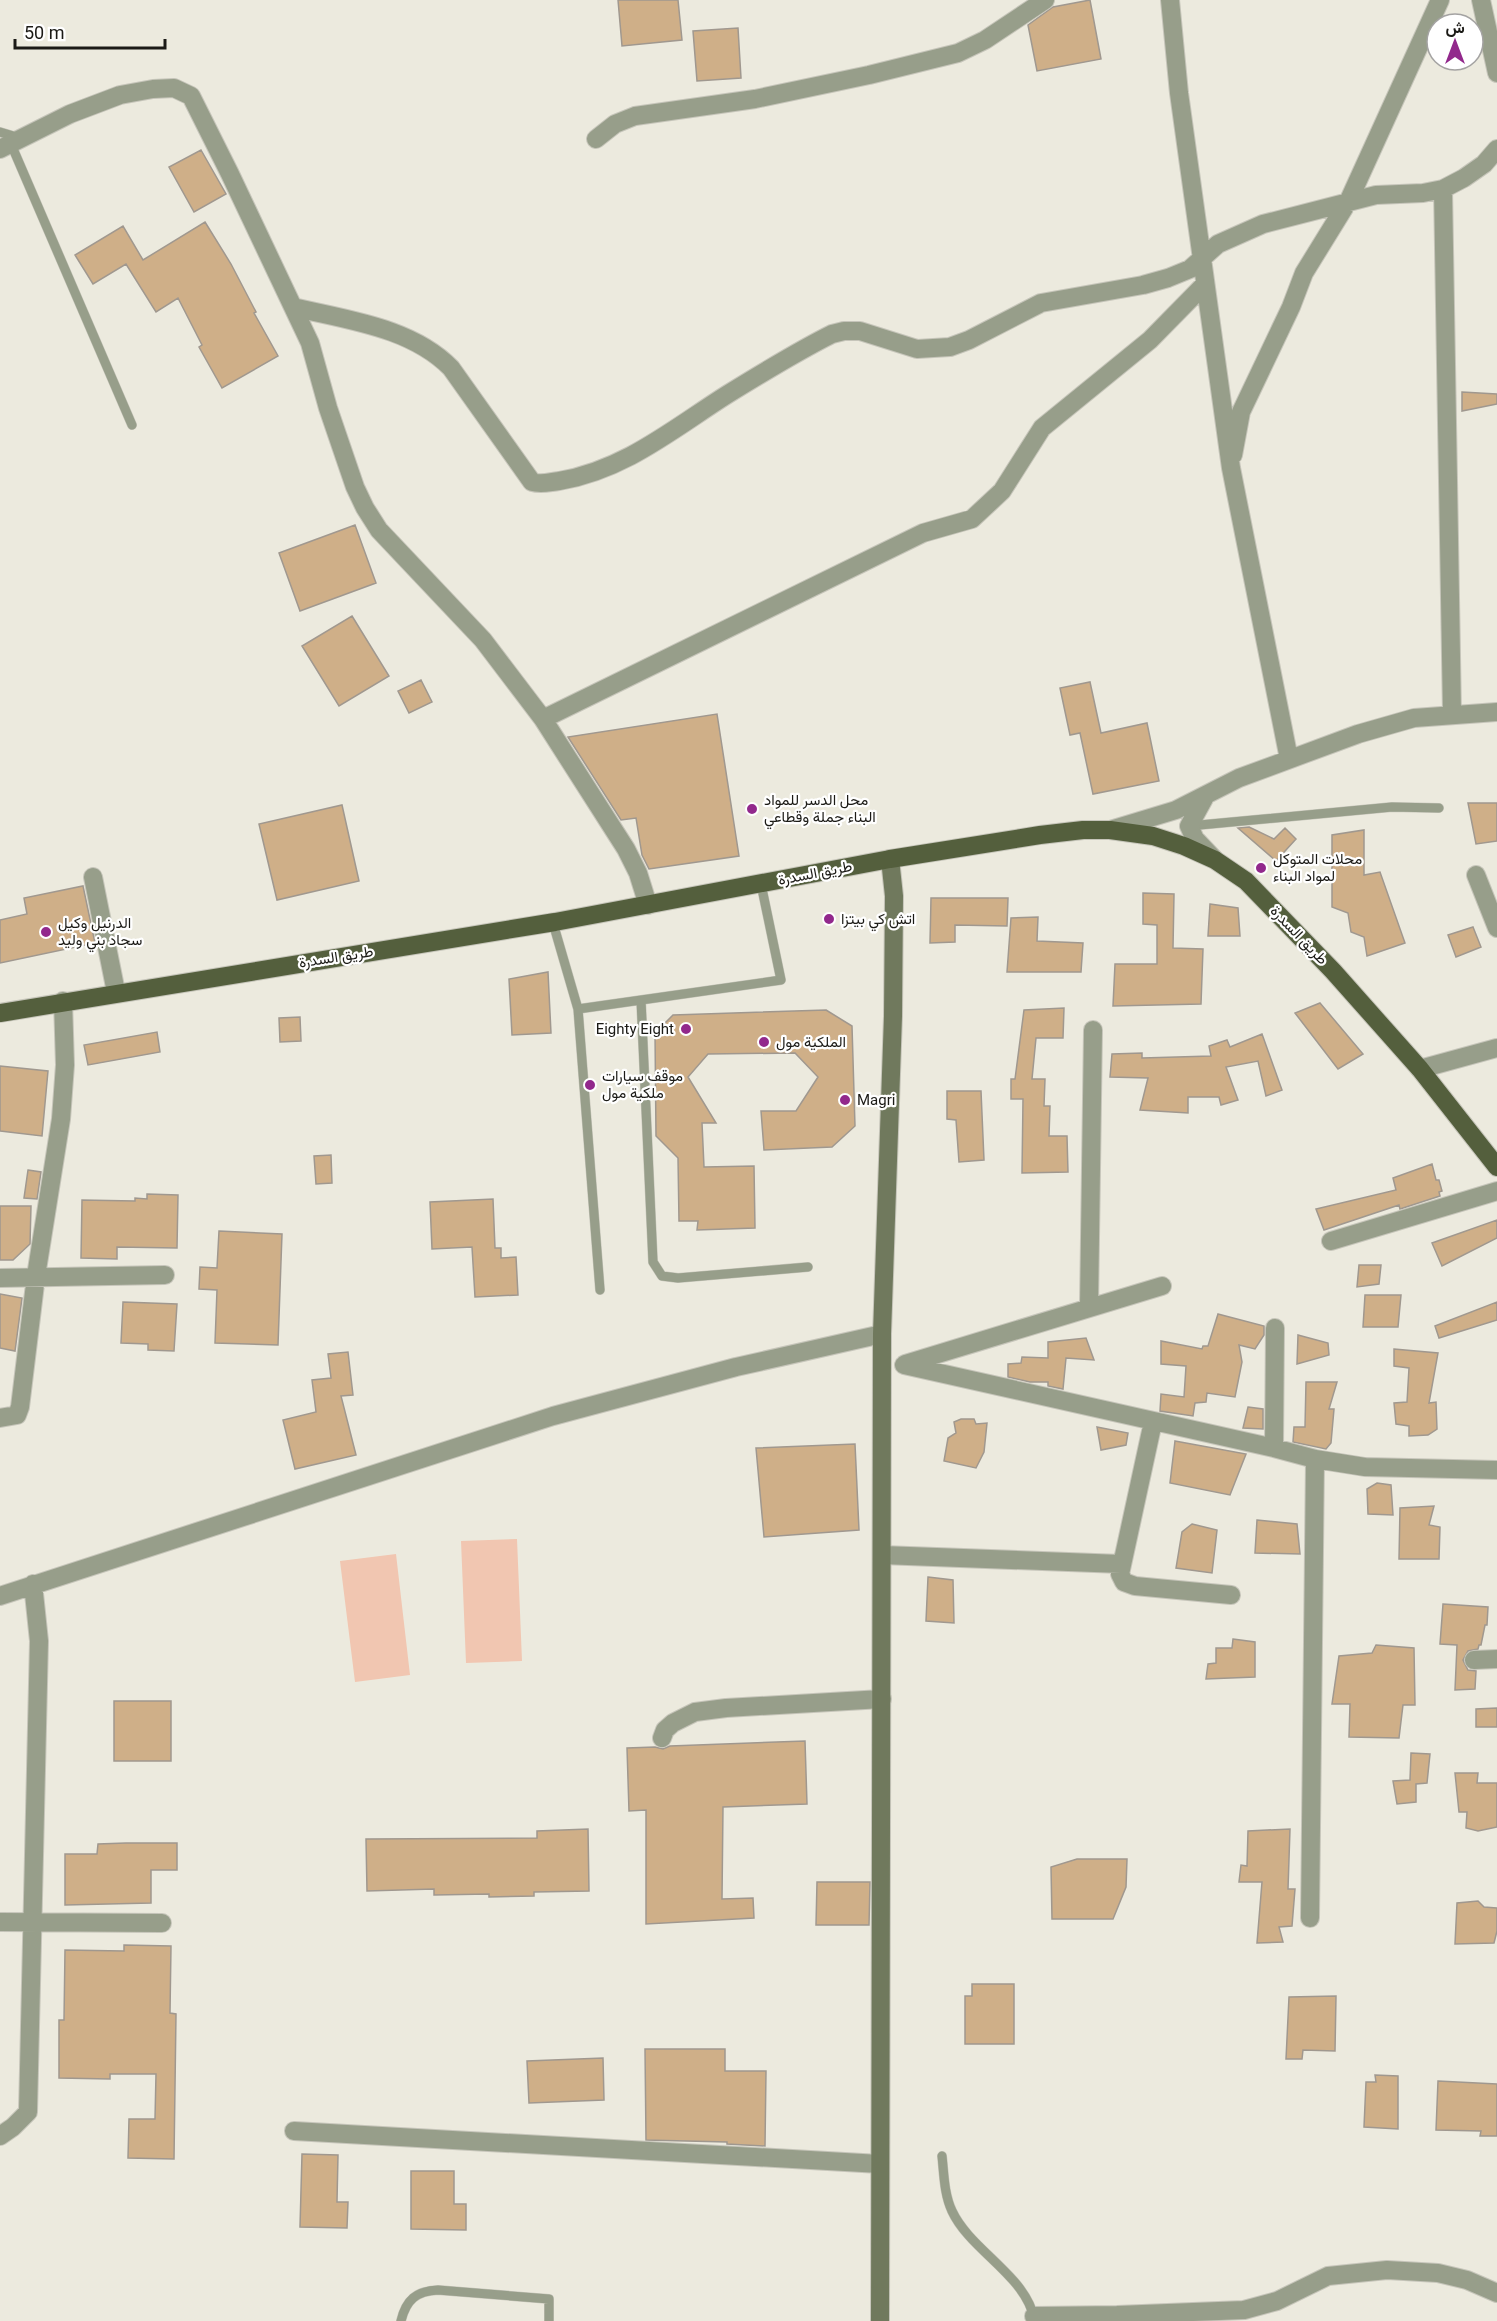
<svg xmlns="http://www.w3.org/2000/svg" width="1497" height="2321" viewBox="0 0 1497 2321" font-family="Roboto,Vazirmatn,sans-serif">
<rect width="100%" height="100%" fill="#eceade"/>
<path fill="#f1c6b1" d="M517 1539 522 1661 466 1663 461 1541Z
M396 1554 410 1675 355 1682 340 1561Z"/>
<path fill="#cfaf88" stroke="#a0988f" stroke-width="1.5" d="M618 0H678L682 40 622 46Z
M1090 0 1101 59 1037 71 1028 25 1053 7Z
M738 28 741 78 697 81 693 31Z
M201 150 226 194 194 212 169 167Z
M205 222 231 264 256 312 254 313 278 356 222 388 199 347 202 345 178 298 156 312 126 264 93 284 75 255 123 226 143 260Z
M1462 392 1497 394V404L1462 411Z
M355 525 376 583 300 611 279 553Z
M352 616 389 676 339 706 302 646Z
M421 680 432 702 409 713 398 691Z
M1090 682 1101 733 1147 723 1159 781 1093 794 1080 733 1070 735 1060 688Z
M717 714 739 856 649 869 642 855 636 818 621 820 568 737Z
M1468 803H1497V841L1476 844Z
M342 805 359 881 277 900 259 824Z
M1249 827 1274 839 1285 828 1296 839 1276 861 1238 828Z
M1364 830V875L1380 872 1405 943 1367 956 1364 937 1351 932 1348 913 1332 907V835Z
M83 886 95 943 0 963V920L27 914 24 898Z
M1143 893 1174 894 1173 948 1203 949 1201 1004 1113 1006 1115 964H1157V925L1143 924Z
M931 898H1008L1007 926 955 925V942L930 943Z
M1210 904 1238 908 1240 936H1208Z
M1038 917 1037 941 1083 943 1081 972H1007L1011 918Z
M1473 927 1481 947 1456 957 1448 935Z
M548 972 551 1033 512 1035 509 979Z
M1320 1003 1363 1054 1338 1069 1295 1013Z
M1064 1008 1063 1038H1036L1032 1079H1045L1044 1106H1050L1049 1136H1067L1068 1172 1022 1173 1023 1099H1011V1079H1015L1024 1010Z
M826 1010 852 1026 855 1126 832 1147 764 1150 761 1111H796L818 1077 795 1053 708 1054 688 1077 716 1123H702L704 1167 754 1166 755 1228 697 1230 698 1221H679L678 1158 656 1136 655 1033 673 1015Z
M300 1017 301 1041 280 1042 279 1018Z
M157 1032 160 1052 88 1065 84 1045Z
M1262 1034 1282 1090 1266 1096 1258 1061 1226 1067 1238 1100 1221 1105 1219 1097H1188V1113L1140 1110 1148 1078 1110 1077 1112 1054 1142 1053V1058L1211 1056 1209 1046 1227 1040 1230 1047Z
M0 1066 48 1071 42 1136 0 1131Z
M947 1091H981L984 1160 959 1162 956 1120 947 1119Z
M331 1155 332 1183 316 1184 314 1156Z
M1432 1164 1436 1180H1439L1442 1191 1439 1192 1440 1196 1400 1209 1399 1205 1324 1230 1316 1209 1396 1190 1393 1178Z
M28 1170 41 1172 37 1199 24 1198Z
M147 1194 178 1195 177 1248 117 1247V1259L81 1258 82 1200 135 1201V1198L147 1199Z
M493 1199 495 1248H501V1258L516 1257 518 1295 475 1297 472 1247 432 1249 430 1202Z
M0 1206H31L30 1244 13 1260H0Z
M1497 1220V1238L1442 1266 1432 1243Z
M219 1231 282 1234 278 1345 215 1343 217 1290 199 1289 200 1267 217 1268Z
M1359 1265H1381L1379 1284 1357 1287Z
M0 1294 22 1298 15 1351 0 1348Z
M1365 1295H1401L1398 1327H1363Z
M123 1302 177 1304 174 1351 148 1350V1344L121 1343Z
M1497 1302V1320L1439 1338 1435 1326Z
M1218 1314 1264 1326V1335L1255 1349 1239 1345 1242 1362 1235 1397 1207 1393 1206 1402 1195 1403 1193 1416 1160 1411 1161 1394 1184 1397 1186 1366 1161 1364V1341L1202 1349 1203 1346H1208Z
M1298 1335 1328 1343 1329 1355 1297 1364Z
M1086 1338 1094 1360 1066 1358 1063 1389 1048 1386V1382H1030L1008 1377V1364L1021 1363 1022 1357 1048 1358V1342Z
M1394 1349 1438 1353 1429 1403 1436 1402 1437 1429 1428 1435 1409 1436V1426L1396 1424 1394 1403 1407 1402 1409 1368 1394 1366Z
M348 1352 353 1395 341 1396 356 1455 295 1469 283 1420 316 1412 312 1380 331 1378 328 1354Z
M1306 1382H1337L1329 1409H1334L1331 1443 1326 1449 1293 1442 1294 1427H1305Z
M1248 1407 1263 1409V1429L1243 1428Z
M961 1419H974L976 1424 987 1423 984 1452 976 1468 944 1461 948 1438 956 1433 954 1422Z
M1097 1427 1128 1433 1126 1445 1101 1450Z
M1175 1441 1246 1454 1230 1495 1170 1483Z
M855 1444 859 1530 764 1537 756 1448Z
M1377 1483 1391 1485 1393 1515 1368 1514 1367 1489Z
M1434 1506 1429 1525 1440 1527 1439 1559H1399L1400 1508Z
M1257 1520 1297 1524 1300 1554 1255 1553Z
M1192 1524 1217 1530 1212 1573 1176 1568 1182 1532Z
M928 1577 953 1580 954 1623 926 1621Z
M1443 1604 1488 1607 1487 1625H1485L1481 1645H1479L1478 1649 1468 1651 1463 1660 1468 1670 1476 1671 1475 1689 1455 1690 1457 1645 1440 1644Z
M1233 1639 1255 1642V1677L1206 1679 1208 1664 1216 1663V1648H1232Z
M1376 1645 1414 1648 1415 1705H1403L1399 1738 1349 1737 1350 1704H1332L1339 1656 1372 1653Z
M114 1701H171V1761H114Z
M1497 1708V1727H1476V1709Z
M805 1741 807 1804 723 1807 722 1899 753 1898 754 1918 646 1924V1810L629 1811 627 1748 655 1747 663 1749 670 1746Z
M1411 1753 1430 1754 1427 1783 1416 1784V1802L1397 1804 1393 1781 1410 1780Z
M1455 1773H1478L1477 1783H1497V1827L1478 1831 1466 1828 1467 1812H1459Z
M588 1829 589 1891 534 1892V1896L489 1897V1894L434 1895V1889L367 1891 366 1839 537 1838V1831Z
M1290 1829 1288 1889H1295L1292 1926 1279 1927 1283 1942 1257 1943 1262 1882H1239L1241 1865 1247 1866 1248 1831Z
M126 1843H177V1870H151V1903L65 1905V1854H97L98 1844Z
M1077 1859H1127L1126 1887 1113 1919H1052L1051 1867Z
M817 1882H870L869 1925H816Z
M1478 1901 1484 1907 1497 1908V1931L1494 1943 1455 1944 1457 1903Z
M124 1945 171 1946 170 2013 176 2014 174 2159 128 2158 129 2119H155L156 2074H110V2079L59 2078V2020H64L65 1950 124 1951Z
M972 1984H1014V2044H965V1996H972Z
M1336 1996 1335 2051 1303 2050 1302 2059H1286L1289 1997Z
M645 2049H725V2071H766L765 2146 727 2144V2142L646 2140Z
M603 2058 604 2100 529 2103 527 2061Z
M1375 2075 1398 2076V2129L1364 2127 1366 2082H1376Z
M1438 2081 1497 2084V2136H1480L1481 2131 1436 2130Z
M302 2154 338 2155 337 2202H348L347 2228 300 2227Z
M411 2171H454V2204H466V2230L411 2229Z"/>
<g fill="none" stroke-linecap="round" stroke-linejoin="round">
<g stroke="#c6c5ba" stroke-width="10">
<path id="lane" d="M0 132 20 138
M11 144 132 425
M1189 826 1392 807 1439 808
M553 923 578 1009 600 1290
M641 1000 653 1262 662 1276 678 1278 808 1267
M578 1009 781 980 761 884
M942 2156C944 2174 944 2194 952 2211 970 2250 1025 2275 1034 2318
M401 2321C406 2300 416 2291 438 2290L549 2299V2321"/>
</g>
<g stroke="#c6c5ba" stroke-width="20">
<path id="street" d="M1170 0 1179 93 1231 468 1289 759
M1481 0 1497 73
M596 139 615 124 635 116 755 99 869 75 958 53 985 40 1045 0
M0 149 70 114 120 95 153 89 174 88 191 96 230 174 310 343 328 408 355 487 365 508 379 530 483 640 543 719 626 849 638 873 648 905
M1443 189 1452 714
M293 307C346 320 411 327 451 368L532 482C542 485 549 482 559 481 625 470 674 428 728 394 762 373 796 352 832 334L844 331H860L917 349 950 347 969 340 1041 303 1143 285 1168 278 1190 269 1218 244 1263 224 1376 195 1423 193 1443 189 1464 178 1484 164 1497 149
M1233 455 1241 412 1291 307 1304 273 1349 200 1440 0
M543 719 923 533 972 519 1002 491 1042 428 1150 340 1204 285
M1206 795 1189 826 1195 839 1214 859
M1110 830 1176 810 1239 778 1358 734 1414 718 1497 712
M1476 875 1497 928
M93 877 116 992
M1420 1069 1497 1048
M1331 1241 1497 1191
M0 1278 165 1275
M1089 1307 1093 1030
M905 1364 1162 1286
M904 1365 1274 1448 1315 1459 1365 1467 1497 1470
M0 1418 17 1415 20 1407 36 1276 61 1119 65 1065 63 1001
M1153 1422 1120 1574 1124 1582 1135 1586 1231 1595
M1274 1448 1275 1328
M882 1555 1121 1564
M0 1596 553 1416 736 1367 882 1334
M1474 1660 1497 1659
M662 1738 665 1730 673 1723 695 1712 726 1708 882 1699
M1310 1918 1315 1459
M0 1922 162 1923
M294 2131 880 2164
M0 2136 13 2127 28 2112 39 1641 33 1584
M1034 2316 1117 2315 1244 2310 1277 2301 1328 2276 1387 2270 1438 2273 1467 2280 1497 2293"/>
</g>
<g stroke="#c6c5ba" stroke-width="20">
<path id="secondary" d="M880 2321 882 1334 893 1016 894 896 890 859"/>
</g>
<g stroke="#c6c5ba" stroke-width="20">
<path id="primary" d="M0 1013 555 922 890 859 1040 835 1083 830H1110L1153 836 1184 846 1215 860 1246 881 1333 971 1420 1069 1497 1167"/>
</g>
<use href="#lane" stroke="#979e8a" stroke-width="9"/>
<use href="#street" stroke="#979e8a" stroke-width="18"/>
<use href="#secondary" stroke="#70795d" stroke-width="18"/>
<use href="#primary" stroke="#545f3d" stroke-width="18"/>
</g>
<g fill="#92288c" stroke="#fff" stroke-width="2">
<circle cx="752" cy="809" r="6"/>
<circle cx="1261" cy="868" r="6"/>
<circle cx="829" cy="919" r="6"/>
<circle cx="46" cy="932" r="6"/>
<circle cx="686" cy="1029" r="6"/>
<circle cx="764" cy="1042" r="6"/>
<circle cx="590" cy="1085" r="6"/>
<circle cx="845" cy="1100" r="6"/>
</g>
<g text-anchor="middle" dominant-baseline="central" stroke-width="4.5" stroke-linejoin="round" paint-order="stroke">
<g font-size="15" fill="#1b1a16" stroke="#fff" text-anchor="start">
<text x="764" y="800">محل الدسر للمواد<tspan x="764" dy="17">البناء جملة وقطاعي</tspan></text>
<text x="1273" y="859">محلات المتوكل<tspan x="1273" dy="17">لمواد البناء</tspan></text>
<text x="841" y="919">اتش كي بيتزا</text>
<text x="58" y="923">الدرنيل وكيل<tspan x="58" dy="17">سجاد بني وليد</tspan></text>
<text x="674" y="1029" text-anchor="end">Eighty Eight</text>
<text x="776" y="1042">الملكية مول</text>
<text x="602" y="1076">موقف سيارات<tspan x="602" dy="17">ملكية مول</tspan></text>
<text x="857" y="1100">Magri</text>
</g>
<g font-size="15" fill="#1b1a16" stroke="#fff">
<text transform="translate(815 873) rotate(-11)">طريق السدرة</text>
<text transform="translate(1299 935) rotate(46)">طريق السدرة</text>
<text transform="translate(336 957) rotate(-9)">طريق السدرة</text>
</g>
</g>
<g transform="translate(1455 42)"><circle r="28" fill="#ffffff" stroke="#a4a3a2" stroke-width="1.5"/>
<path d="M0-4.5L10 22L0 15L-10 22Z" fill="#92288c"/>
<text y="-9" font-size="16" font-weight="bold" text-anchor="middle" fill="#1b1a16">ش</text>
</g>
<path d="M15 39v9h150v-9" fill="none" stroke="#1b1a16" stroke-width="3"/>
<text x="24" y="39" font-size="18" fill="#1b1a16" stroke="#ffffff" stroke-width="4.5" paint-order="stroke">50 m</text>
</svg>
